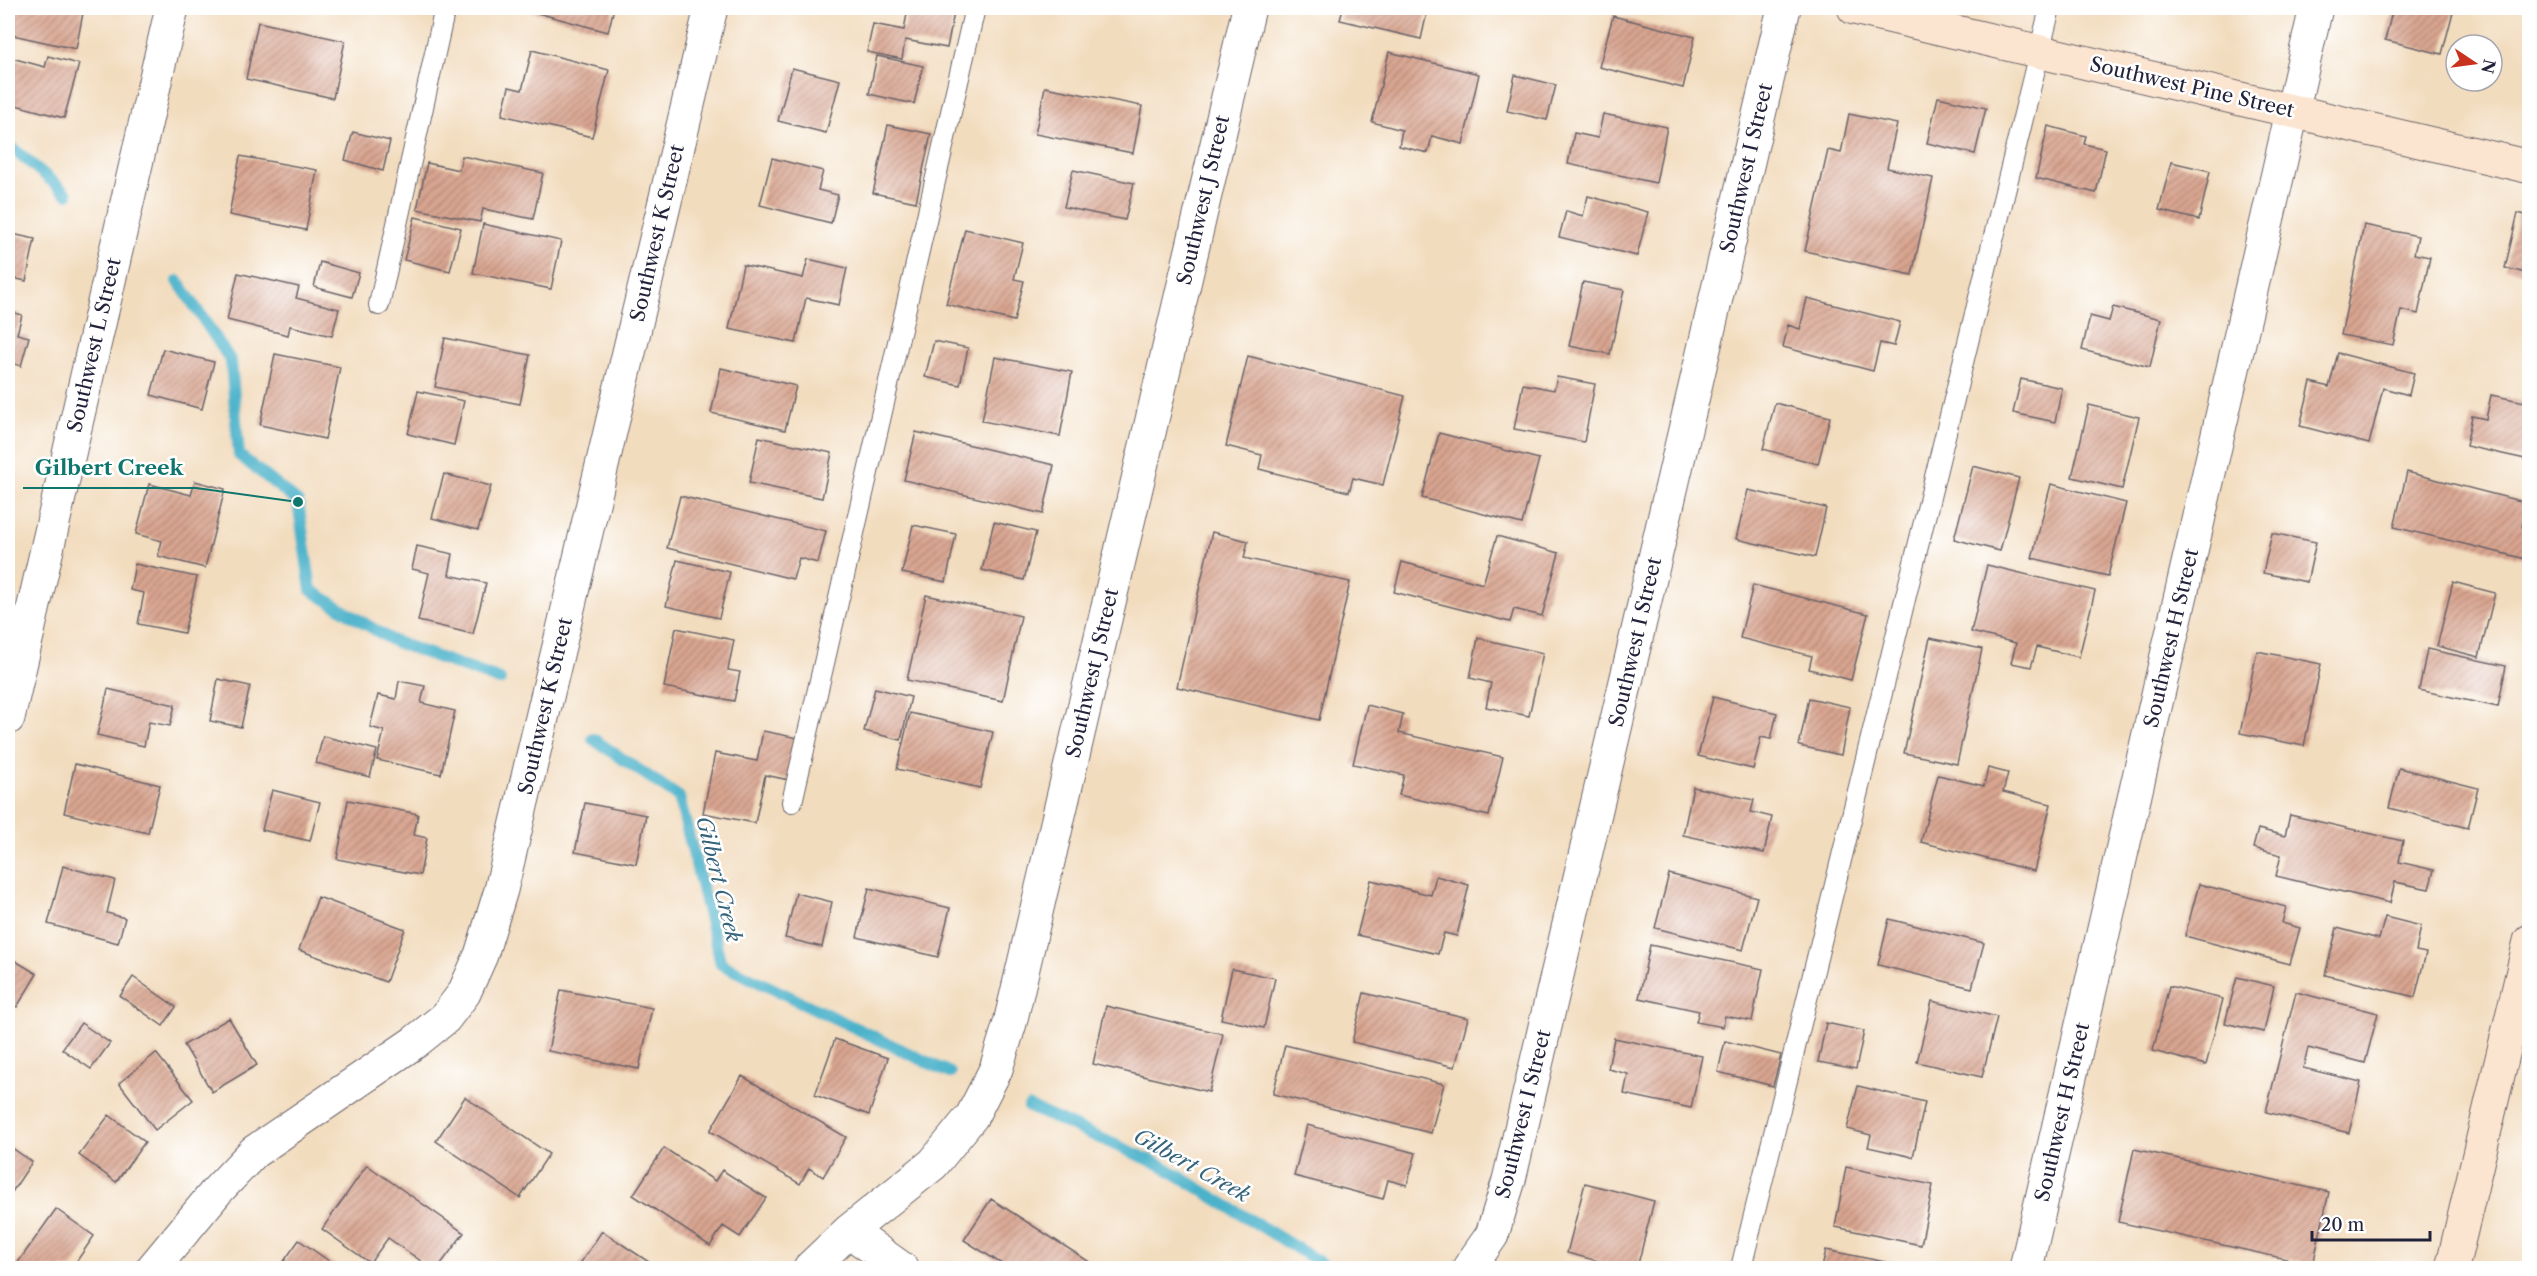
<svg xmlns="http://www.w3.org/2000/svg" width="2537" height="1276" viewBox="0 0 2537 1276" font-family="'Libre Caslon Text',serif">
<defs>
<pattern id="building-hatch" width="6" height="6" patternUnits="userSpaceOnUse" patternTransform="scale(1.5)"><rect width="6" height="6" fill="#d9a590"/><path d="M-1 1l2-2M0 6l6-6M5 7l2-2" fill="none" stroke="#b08677"/></pattern>
</defs>
<rect width="100%" height="100%" fill="#fff"/>
<filter id="ink" filterUnits="userSpaceOnUse"><feTurbulence type="fractalNoise" baseFrequency=".0167" numOctaves="2"/><feDisplacementMap in="SourceGraphic" scale="12" xChannelSelector="R" yChannelSelector="G"/><feConvolveMatrix kernelMatrix="1 2 1 2 8 2 1 2 1" color-interpolation-filters="sRGB"/></filter>
<filter id="wash" filterUnits="userSpaceOnUse"><feTurbulence type="fractalNoise" baseFrequency=".008" numOctaves="4" result="noise"/><feDisplacementMap in="SourceGraphic" scale="24" xChannelSelector="R" yChannelSelector="G"/><feGaussianBlur stdDeviation="1.35" result="paint"/><feColorMatrix in="noise" values="0 0 0 0 0 0 0 0 0 0 0 0 0 0 0 0 0 1.4 0 .05"/><feComposite in="paint" operator="in"/></filter>
<g filter="url(#wash)">
<rect width="100%" height="100%" fill="#f2dcbe"/>
<g fill="none" stroke-linecap="round" stroke-linejoin="round">
<path stroke="#4bb2ca" stroke-width="12" d="M8 144 67 194
M178 281 231 361 239 455 298 502 311 590 393 641 500 680
M593 739 679 797 721 964 950 1073
M1029 1107 1161 1165 1329 1268"/>
</g>
<g id="blocks">
<path fill="url(#building-hatch)" d="M8 8H84L76 49 8 34Z
M519 8H614L608 32Z
M908 8H955L947 48 905 40 902 59 867 52 873 24 904 30Z
M1343 8H1428L1421 39 1340 20Z
M2393 8H2454L2442 54 2385 40Z
M1613 16 1695 37 1683 88 1599 67Z
M258 22 345 41 333 98 246 79Z
M532 50 609 70 592 137 502 115 509 87 522 90Z
M1389 52 1479 74 1463 144 1432 136 1428 153 1399 146 1402 130 1372 122Z
M48 56 79 64 64 118 8 103V57L45 67Z
M877 56 923 66 914 104 869 94Z
M792 68 840 80 826 133 778 121Z
M1515 75 1556 85 1547 120 1507 111Z
M1045 87 1142 106 1133 153 1035 134Z
M1938 97 1986 108 1975 154 1927 143Z
M1603 114 1667 127 1656 183 1568 164 1574 133 1598 138Z
M1849 114 1897 124 1887 168 1933 178 1912 275 1805 251 1828 150 1841 153Z
M888 125 931 134 916 202 873 193Z
M2048 126 2086 136 2084 144 2106 149 2096 193 2036 178Z
M353 132 390 141 383 171 345 160Z
M240 156 317 170 306 230 229 215Z
M462 156 543 173 533 219 483 209 480 222 417 209 427 163 459 170Z
M772 158 823 171 818 190 838 195 831 223 760 205Z
M2171 162 2210 171 2199 220 2159 210Z
M1073 170 1134 183 1125 220 1064 207Z
M1588 196 1648 212 1637 256 1559 237 1566 211 1583 216Z
M2518 213 2529 216 2524 238 2530 239V274L2505 268Z
M415 217 461 228 450 271 404 260Z
M483 224 561 241 551 289 473 273Z
M2364 225 2418 236 2414 254 2430 257 2418 314 2401 310 2393 345 2341 335Z
M965 229 1023 243 1014 279 1024 281 1014 321 946 304Z
M8 233 35 239 26 281 8 277Z
M808 259 847 268 839 305 806 298 796 343 729 329 743 265 803 278Z
M320 262 359 273 352 297 314 287Z
M238 273 299 287 296 298 339 309 332 336 290 326 288 335 227 320Z
M1583 282 1624 290 1610 354 1569 346Z
M1807 298 1900 322 1894 346 1880 343 1873 371 1783 347 1788 325 1800 329Z
M2113 307 2161 319 2150 367 2082 350 2090 316 2109 321Z
M8 311 22 315 17 334 29 337 21 366 8 362Z
M445 338 530 355 520 404 435 387Z
M934 341 968 348 960 385 925 377Z
M163 349 214 362 202 409 151 395Z
M2338 353 2414 373 2409 395 2383 388 2369 444 2300 426 2311 382 2329 387Z
M275 354 340 367 325 439 260 425Z
M1248 356 1405 396 1383 485 1353 478 1349 492 1259 469 1262 455 1226 446Z
M995 357 1072 372 1060 436 982 421Z
M721 368 796 386 785 430 711 413Z
M1557 377 1595 384 1584 442 1514 429 1523 384 1554 390Z
M2021 379 2062 388 2055 422 2013 413Z
M418 391 464 401 454 445 408 434Z
M2491 395 2530 403V460L2466 446 2472 416 2486 419Z
M1775 403 1830 417 1818 464 1763 449Z
M2089 405 2139 417 2122 489 2072 477Z
M916 432 1054 465 1043 514 904 480Z
M1439 433 1539 459 1522 524 1422 498Z
M759 437 832 453 822 498 749 483Z
M1973 466 2019 478 2000 551 1954 539Z
M2407 472 2528 503 2522 527 2530 529V544L2526 559 2394 527Z
M444 474 491 486 478 530 432 518Z
M195 481 225 489 205 568 158 556 162 541 136 534 149 484 191 495Z
M2051 484 2126 503 2108 576 2032 558Z
M1748 490 1826 508 1815 557 1736 539Z
M680 496 826 531 818 563 799 558 793 579 667 548Z
M994 522 1036 532 1024 580 982 570Z
M913 525 956 534 946 582 902 573Z
M1212 532 1248 541 1244 558 1350 582 1319 720 1177 687Z
M2272 533 2316 542 2307 582 2263 573Z
M1497 536 1559 553 1542 616 1514 609 1510 622 1394 592 1402 562 1483 584Z
M417 546 453 554 449 575 486 583 473 634 418 621 429 573 412 569Z
M677 560 730 572 719 618 666 606Z
M135 564 197 577 184 633 138 624 144 593 130 590Z
M1987 565 2095 591 2079 657 2037 647 2031 667 2011 663 2016 643 1971 632Z
M2453 582 2495 593 2479 657 2437 646Z
M1753 585 1868 614 1851 680 1809 669 1812 656 1740 638Z
M926 595 1021 616 1003 701 907 680Z
M676 628 734 640 728 670 740 672 734 701 664 687Z
M1478 638 1543 653 1529 716 1486 707 1491 683 1470 678Z
M1930 638 1982 649 1957 764 1904 753Z
M2427 649 2506 666 2498 707 2419 690Z
M2257 651 2321 664 2304 746 2240 733Z
M218 679 250 686 241 727 210 721Z
M399 681 425 686 421 703 455 711 441 774 377 760 384 731 370 727 378 695 396 699Z
M875 688 911 697 901 740 864 731Z
M108 689 175 705 170 726 149 722 144 746 97 735Z
M1713 697 1777 713 1771 739 1761 737 1753 769 1698 756Z
M1809 698 1850 707 1841 755 1799 746Z
M1367 705 1403 714 1399 733 1503 757 1489 816 1399 795 1404 775 1353 764Z
M910 713 993 732 980 788 897 769Z
M763 731 798 738 789 780 765 775 755 823 703 813 715 753 757 761Z
M323 736 377 750 370 777 316 763Z
M75 764 160 785 148 833 64 813Z
M1988 768 2008 773 2003 792 2051 804 2034 871 1921 842 1938 775 1984 786Z
M2399 768 2478 788 2468 828 2389 808Z
M1693 787 1754 800 1751 812 1772 817 1764 853 1683 835Z
M272 790 320 802 310 841 262 830Z
M348 800 418 814 414 835 427 838 420 875 337 859Z
M585 803 646 815 636 864 575 852Z
M2290 815 2403 841 2399 862 2434 870 2429 889 2395 882 2390 903 2276 876 2281 855 2253 848 2258 829 2285 836Z
M63 866 115 880 107 913 125 918 118 943 48 924Z
M1669 874 1757 897 1743 950 1655 928Z
M1436 876 1469 885 1457 936 1444 933 1438 954 1357 935 1371 880 1431 895Z
M2199 884 2286 907 2282 923 2300 928 2290 964 2185 936Z
M869 888 950 908 938 957 857 937Z
M796 893 832 902 822 947 785 938Z
M318 897 405 929 386 982 299 950Z
M2385 917 2421 926 2416 951 2426 953 2415 997 2325 975 2337 928 2379 939Z
M1889 919 1984 943 1972 988 1878 965Z
M1650 945 1763 969 1752 1021 1725 1016 1723 1027 1696 1022 1699 1011 1639 998Z
M14 960 37 974 17 1007 8 1001V970Z
M1232 969 1275 978 1264 1028 1221 1019Z
M133 977 176 1007 163 1026 120 996Z
M2237 977 2274 986 2264 1032 2225 1023Z
M2169 986 2223 999 2206 1065 2153 1051Z
M561 990 652 1008 639 1069 548 1051Z
M2296 992 2378 1013 2365 1063 2308 1048 2303 1068 2361 1082 2349 1133 2266 1112Z
M1364 993 1468 1018 1455 1067 1352 1042Z
M1932 1001 1997 1017 1982 1077 1917 1062Z
M1106 1006 1223 1034 1209 1092 1093 1064Z
M229 1018 257 1065 212 1092 184 1045Z
M81 1023 110 1043 91 1069 62 1049Z
M1826 1023 1864 1031 1856 1069 1818 1062Z
M1614 1038 1702 1056 1691 1108 1624 1094 1628 1074 1608 1069Z
M835 1039 888 1058 869 1115 815 1095Z
M1725 1041 1781 1055 1773 1086 1718 1072Z
M1285 1045 1444 1084 1431 1133 1273 1094Z
M156 1053 193 1100 155 1130 119 1083Z
M742 1076 846 1137 823 1177 809 1168 800 1184 710 1131Z
M1858 1086 1925 1102 1913 1157 1868 1147 1871 1135 1847 1129Z
M465 1097 549 1154 520 1198 436 1141Z
M109 1115 145 1142 116 1182 79 1155Z
M1307 1125 1416 1153 1407 1185 1388 1180 1383 1199 1294 1176Z
M8 1145 32 1162 8 1198Z
M664 1148 715 1181 722 1170 766 1198 740 1237 723 1226 710 1246 633 1195Z
M2134 1149 2329 1192 2313 1265 2118 1222Z
M367 1165 464 1233 438 1268H431L388 1238 370 1263 322 1229Z
M1846 1167 1933 1185 1921 1245 1835 1227Z
M1585 1183 1654 1201 1637 1268H1625L1567 1253Z
M991 1199 1099 1268H1008L964 1240Z
M56 1209 94 1236 72 1268H14Z
M602 1231 658 1268H577Z
M299 1240 339 1268H279Z
M1826 1250 1910 1267V1268H1822Z"/>
</g>
</g>
<g filter="url(#ink)">
<use href="#blocks" fill-opacity="0" stroke="#6b6369" stroke-width="1.5"/>
<g fill="none" stroke-linecap="round" stroke-linejoin="round">
<g stroke="#6b6369" stroke-width="22">
<path id="lane" d="M379 305 445 8
M792 802 975 8
M1741 1268 2050 8"/>
</g>
<g stroke="#6b6369" stroke-width="35">
<path id="street" d="M8 718 172 8
M849 1231 901 1268
M153 1268 216 1192 254 1152 415 1042 445 1018 464 993 481 955 501 890 711 8
M810 1268 849 1231 933 1164 972 1116 996 1069 1010 1023 1249 8
M1469 1268 1492 1235 1509 1180 1784 8
M2026 1268 2316 8"/>
</g>
<g stroke="#6b6369" stroke-width="35">
<path id="secondary" d="M1854 8 2530 167
M2452 1268 2530 941"/>
</g>
<use href="#lane" stroke="#fff" stroke-width="20"/>
<use href="#street" stroke="#fff" stroke-width="33"/>
<use href="#secondary" stroke="#fce5d0" stroke-width="33"/>
</g>
</g>
<g text-anchor="middle" dominant-baseline="central" stroke-width="5" stroke-linejoin="round" paint-order="stroke">
<g font-size="20" fill="#22223b" stroke="#fff">
<text transform="translate(2192 87) rotate(13)">Southwest Pine Street</text>
<text transform="translate(1746 168) rotate(-77)">Southwest I Street</text>
<text transform="translate(1203 200) rotate(-77)">Southwest J Street</text>
<text transform="translate(657 233) rotate(-77)">Southwest K Street</text>
<text transform="translate(94 345) rotate(-77)">Southwest L Street</text>
<text transform="translate(2171 638) rotate(-77)">Southwest H Street</text>
<text transform="translate(1635 642) rotate(-77)">Southwest I Street</text>
<text transform="translate(1092 673) rotate(-77)">Southwest J Street</text>
<text transform="translate(545 706) rotate(-77)">Southwest K Street</text>
<text transform="translate(2062 1112) rotate(-77)">Southwest H Street</text>
<text transform="translate(1523 1114) rotate(-76)">Southwest I Street</text>
</g>
<g font-size="21" font-style="italic" fill="#34637b" stroke="#fff">
<text transform="translate(719 879) rotate(76)">Gilbert Creek</text>
<text transform="translate(1192 1165) rotate(29)">Gilbert Creek</text>
</g>
</g>
<path fill="none" stroke="#0f766e" stroke-width="2" d="M298 502L196 488H23"/>
<circle fill="#0f766e" stroke="#fff" stroke-width="2" cx="298" cy="502" r="6"/>
<g font-size="21" text-anchor="middle" font-weight="bold" fill="#0f766e" stroke="#fff" stroke-width="5" stroke-linejoin="round" paint-order="stroke">
<text x="109" y="475">Gilbert Creek</text>
</g>
<rect width="2537" height="1276" fill="none" stroke="#fff" stroke-width="30"/>
<g transform="translate(2474 63) rotate(103)"><circle r="28" fill="#ffffff" stroke="#a7a7b1" stroke-width="1.5"/>
<path d="M0-4.5L10 22L0 15L-10 22Z" fill="#c8321e"/>
<text y="-9" font-size="16" font-weight="bold" text-anchor="middle" fill="#22223b">N</text>
</g>
<path d="M2312 1231v9h118v-9" fill="none" stroke="#22223b" stroke-width="3"/>
<text x="2321" y="1231" font-size="18" fill="#22223b" stroke="#ffffff" stroke-width="4.5" paint-order="stroke">20 m</text>
</svg>
